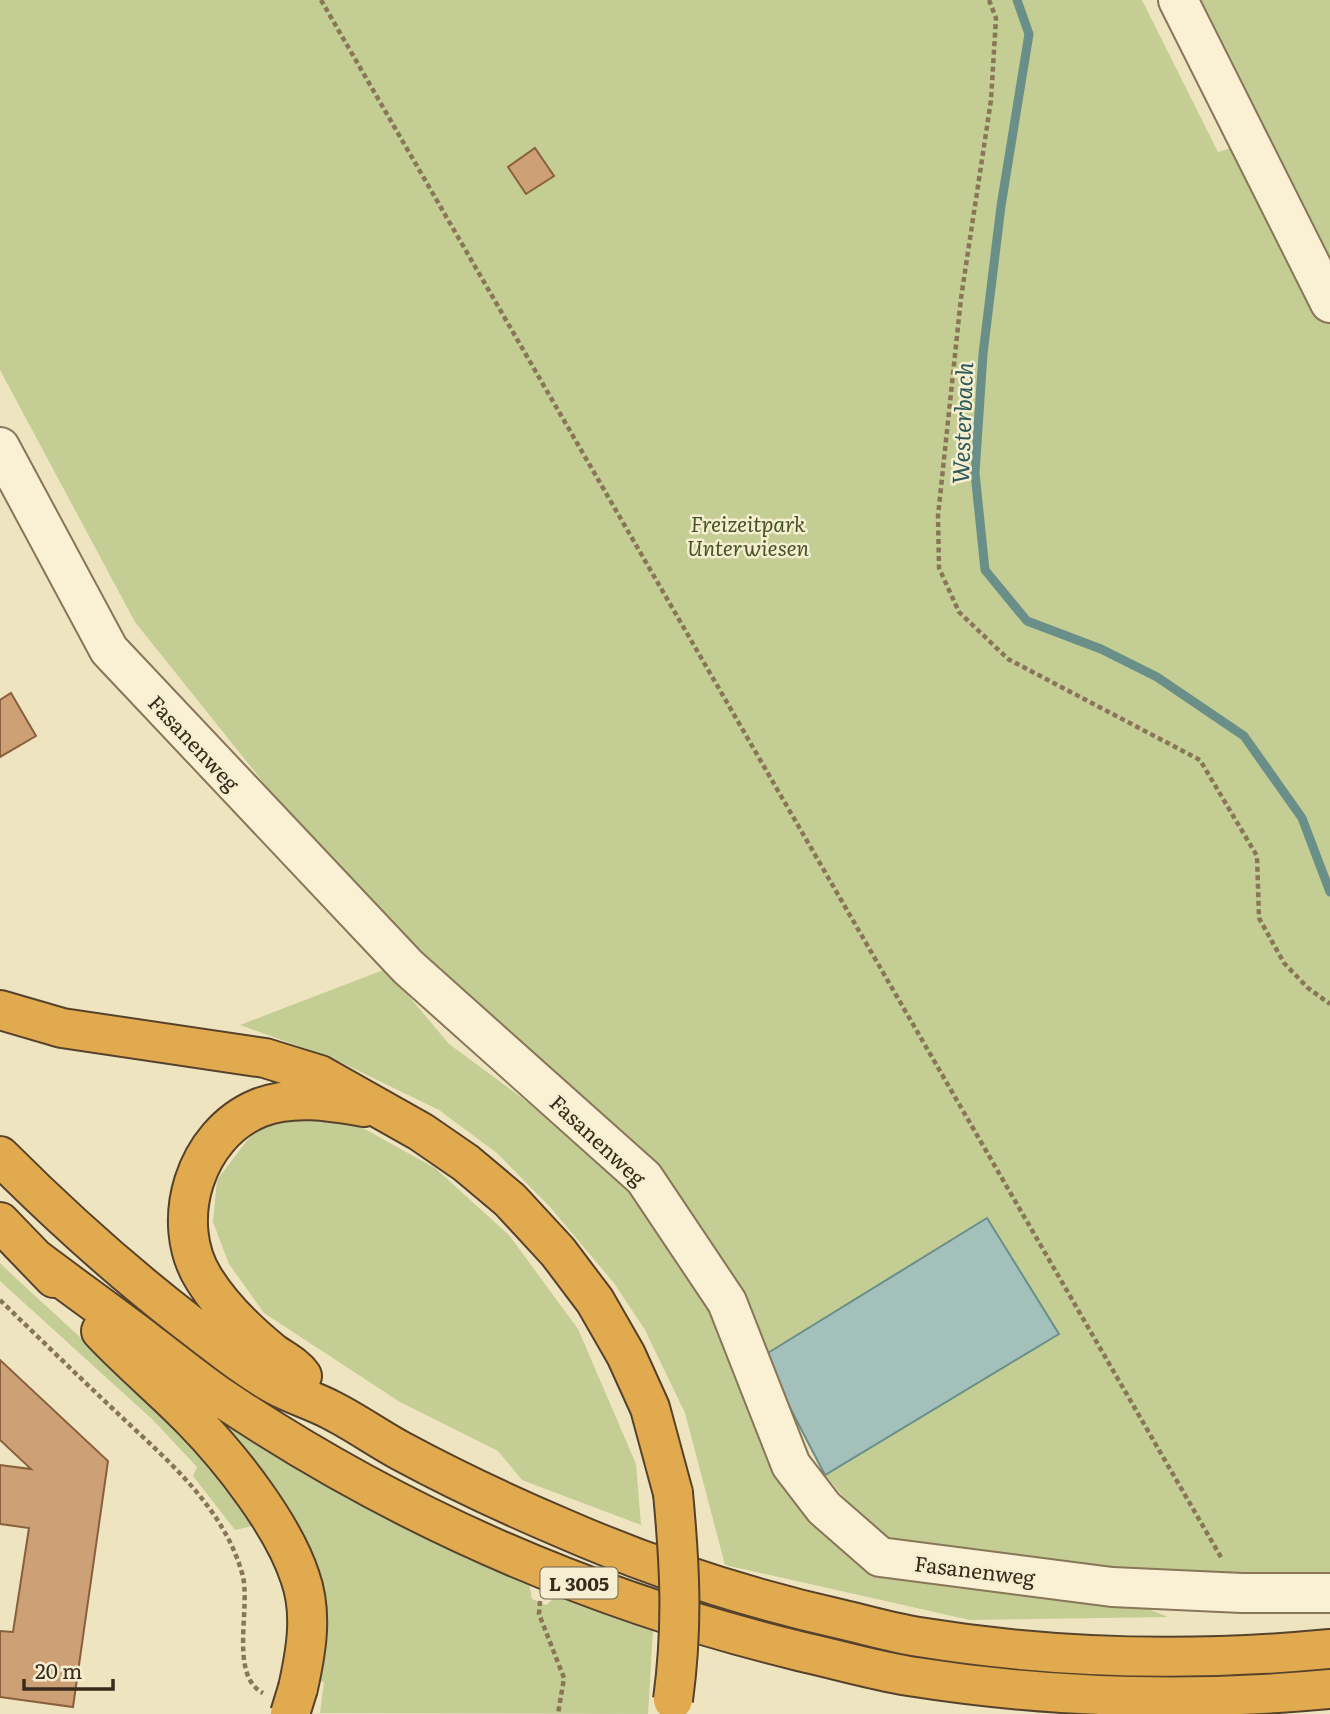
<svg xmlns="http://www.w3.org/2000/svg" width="1330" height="1714" viewBox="0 0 1330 1714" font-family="Literata,serif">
<rect width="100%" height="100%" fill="#efe4c0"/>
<path fill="#c3cd94" d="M0 0H1142L1218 152 1249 142 1330 303V1573L1264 1580 1143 1576 880 1540 825 1475 1058 1335 763 1356 617 1139 383 932 135 622 0 370Z
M1200 0H1330V264Z
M386 969 449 1044 633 1180 719 1303 782 1467 876 1565 1109 1593 1168 1617 970 1620 725 1565 685 1413 645 1330 614 1283 550 1207 497 1153 439 1110 334 1059 240 1025Z
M304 1118 361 1127 435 1168 509 1235 578 1329 636 1464 641 1525 522 1480 498 1451 400 1402 264 1313 229 1264 213 1222 217 1180 255 1130Z
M0 1263C67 1327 138 1387 202 1454 223 1476 241 1501 260 1524L235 1530 193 1476 197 1467 153 1420 0 1281Z
M222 1425 234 1428 372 1510 467 1559 529 1583 532 1599 546 1605 557 1596 653 1630 648 1714 320 1713 324 1682 316 1681 303 1538 286 1505Z"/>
<path fill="#a3c1ba" stroke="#6a8f88" stroke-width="2" d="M987 1218 1059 1334 825 1475 763 1356Z"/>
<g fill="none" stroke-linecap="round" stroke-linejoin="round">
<path stroke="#6a8f88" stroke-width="9" d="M1017 0 1029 34 1001 206 983 354 975 473 985 570 1027 621 1101 649 1157 677 1244 736 1302 818 1330 892"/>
</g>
<path fill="#cea075" stroke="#88603d" stroke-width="2" d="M535 148 554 176 526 194 508 167Z
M11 693 36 736 0 757V700Z
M0 1360 108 1461 73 1707 0 1697V1631L13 1632 29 1528 0 1524V1465L31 1469 0 1440Z"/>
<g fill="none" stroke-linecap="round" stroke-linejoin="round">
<g stroke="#897558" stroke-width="42">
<path id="minor" d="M1178 0 1330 303
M0 447 109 650 408 967 644 1178 727 1302 791 1465 824 1508 880 1557 1112 1587 1242 1593H1330"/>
</g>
<g stroke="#56422c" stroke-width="42">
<path id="highway" d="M0 1010 62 1028 265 1058 320 1075 421 1132 466 1163 510 1200 558 1252 595 1301 626 1355 650 1408 673 1493
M0 1156C59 1215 121 1271 187 1322 216 1344 245 1368 277 1386 294 1395 314 1401 331 1410 355 1422 377 1438 401 1451 453 1479 506 1504 560 1527 651 1567 743 1597 840 1619 866 1625 892 1633 919 1637 1054 1659 1193 1662 1330 1649
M0 1222 54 1278
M36 1259C73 1287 111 1314 149 1343 173 1361 197 1381 222 1398 398 1516 593 1601 799 1651 835 1659 872 1670 909 1676 1048 1698 1190 1702 1330 1689
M101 1331C130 1362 163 1389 193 1420 231 1459 283 1525 300 1577 313 1613 306 1652 298 1688
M302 1376C295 1366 283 1360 273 1353 247 1332 222 1308 204 1279 168 1222 195 1134 259 1108 293 1095 329 1101 364 1107"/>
</g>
<path stroke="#897558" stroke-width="4.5" stroke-dasharray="5 3.5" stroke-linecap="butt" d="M321 0 1222 1559
M989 0 996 18 991 100 961 298 938 516 939 568 959 612 1008 659 1200 760 1257 856 1259 918 1284 963 1308 988 1330 1004
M0 1300C37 1336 74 1372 111 1407 161 1455 222 1503 242 1573 252 1605 228 1675 263 1693
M540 1601 539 1614 564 1678 558 1714"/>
<use href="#minor" stroke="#faf1d4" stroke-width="38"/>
<use href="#highway" stroke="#e1aa4e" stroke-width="38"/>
<g stroke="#56422c" stroke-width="42" stroke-linecap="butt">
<path id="highway-bridge" d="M673 1493C680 1567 683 1626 673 1700
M290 1714 298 1688"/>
</g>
<use href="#highway-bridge" stroke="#e1aa4e" stroke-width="38"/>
</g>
<g text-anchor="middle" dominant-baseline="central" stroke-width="5" stroke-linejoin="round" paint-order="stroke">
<rect fill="#f6eed0" stroke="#716652" stroke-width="2" x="540.5" y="1567.5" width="77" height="31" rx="5"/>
<g font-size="19" font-weight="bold" fill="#382b1c">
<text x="579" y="1583">L 3005</text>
</g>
<g font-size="21" font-style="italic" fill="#455522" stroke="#f6eed0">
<text x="748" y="522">Freizeitpark<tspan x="748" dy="24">Unterwiesen</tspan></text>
</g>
<g font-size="21" fill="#382b1c" stroke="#f6eed0">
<text transform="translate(195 742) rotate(47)">Fasanenweg</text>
<text transform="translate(599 1139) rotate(43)">Fasanenweg</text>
<text transform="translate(975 1569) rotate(7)">Fasanenweg</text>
</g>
<g font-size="23" font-style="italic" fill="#2b5858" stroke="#f6eed0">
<text transform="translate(961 423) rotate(-88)">Westerbach</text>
</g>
</g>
<path d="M24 1679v10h89v-10" fill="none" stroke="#382b1c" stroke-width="3.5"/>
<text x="35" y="1679" font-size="21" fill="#382b1c" stroke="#f6eed0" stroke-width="5" paint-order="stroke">20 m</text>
</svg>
